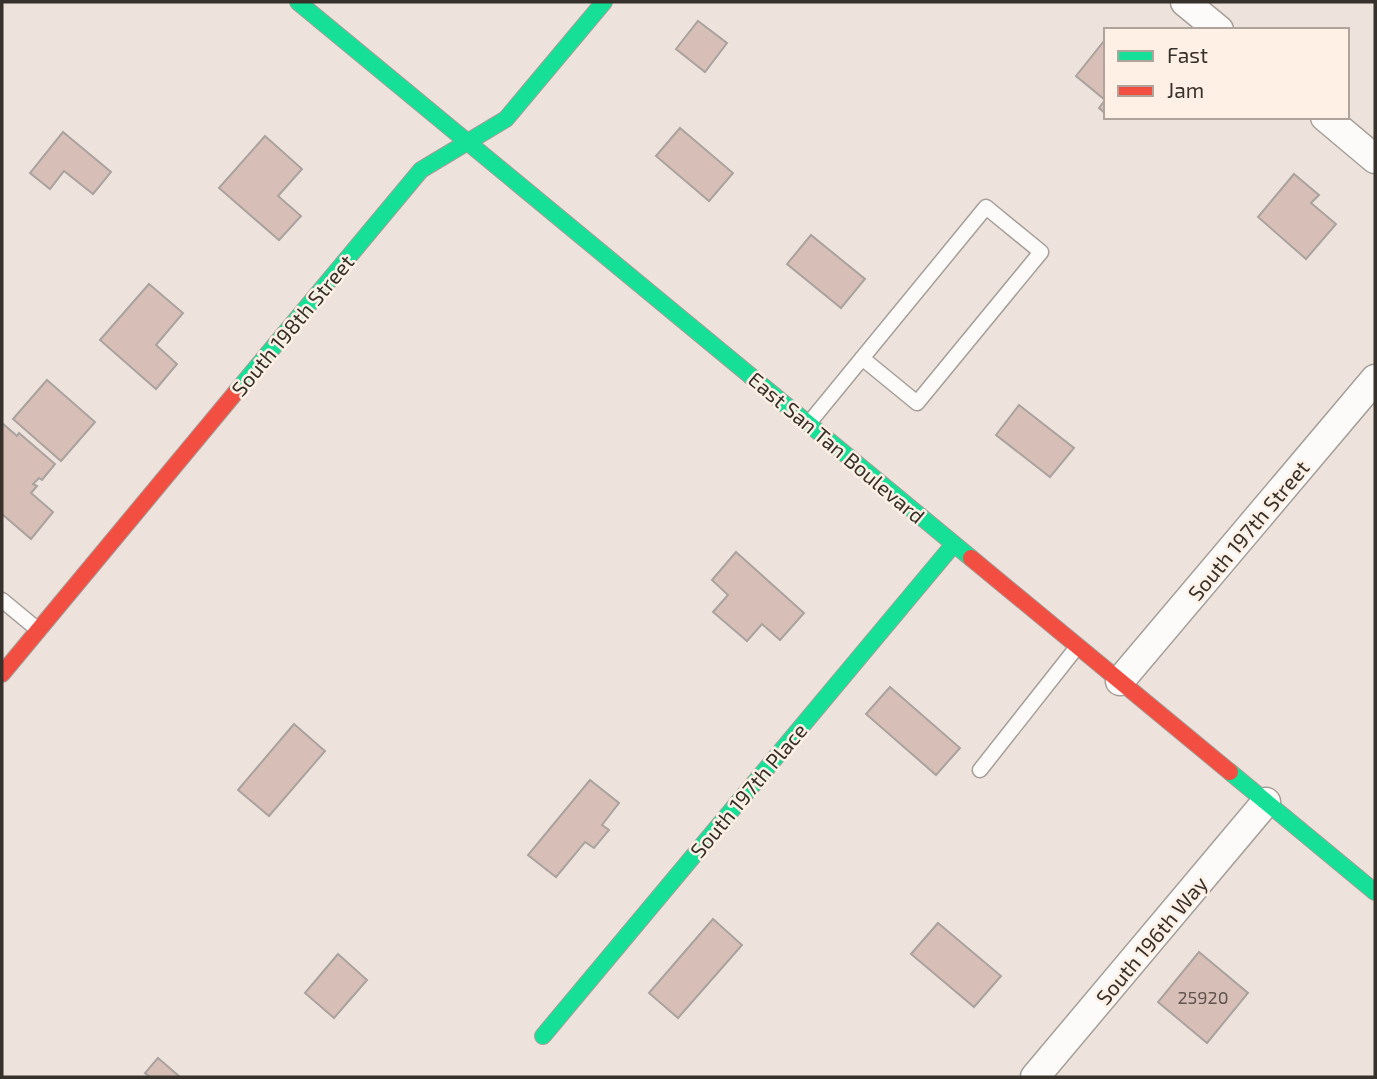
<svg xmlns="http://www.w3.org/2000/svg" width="1377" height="1079" viewBox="0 0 1377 1079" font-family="'Exo 2',sans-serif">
<rect width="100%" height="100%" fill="#ede3dc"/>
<path fill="#d7bfb7" stroke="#aaa29e" stroke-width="2" d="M698 21 727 43 705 72 676 49Z
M1104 41 1106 43V114L1099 108 1105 100 1076 76Z
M680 128 733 173 709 201 656 156Z
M63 132 111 172 93 194 64 171 50 189 30 173Z
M265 136 302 169 278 196 301 216 279 240 219 188Z
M1294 174 1319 195 1311 203 1336 224 1306 259 1258 217Z
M811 235 865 279 841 308 787 264Z
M149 284 183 313 156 345 177 364 156 389 100 340Z
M47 380 95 422 61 461 13 419Z
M1019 405 1074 448 1050 477 996 435Z
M2 423 17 436 19 433 55 464 42 480 39 478 33 484 37 486 31 493 53 512 31 539 2 514Z
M736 552 804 613 780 640 762 624 747 641 713 612 728 595 712 580Z
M890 687 960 748 936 775 866 714Z
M294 724 325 751 269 816 238 790Z
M590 780 619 803 602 825 609 830 594 848 585 842 556 877 528 855Z
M713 919 742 945 678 1018 649 993Z
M938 923 1001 976 974 1007 911 954Z
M1199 952 1248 993 1207 1043 1158 1002Z
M338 954 367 980 334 1018 305 993Z
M158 1058 180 1077H150L145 1073Z"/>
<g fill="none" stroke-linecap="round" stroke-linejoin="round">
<g stroke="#a69f99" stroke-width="17">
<path id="lane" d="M809 423 986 207 1041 252 917 403 862 358
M2 600 37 629
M980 770 1077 647"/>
</g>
<g stroke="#a69f99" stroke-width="31">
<path id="street" d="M1185 2 1219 30
M1325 117 1375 159
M1120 681 1375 379
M1035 1077 1266 802"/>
</g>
<g stroke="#a69f99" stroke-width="18">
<path id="fast" d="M298 2 971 558
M236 392 421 170 506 119 604 2
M1230 772 1375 892
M543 1036 954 544"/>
</g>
<g stroke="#a69f99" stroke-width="18">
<path id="jam" d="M971 558 1230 772
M2 674 236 392"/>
</g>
<use href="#lane" stroke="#fcfbfa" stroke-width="14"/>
<use href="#street" stroke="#fcfbfa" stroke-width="28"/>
<use href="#fast" stroke="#16e098" stroke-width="16"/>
<use href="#jam" stroke="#f24e42" stroke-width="16"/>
</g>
<g text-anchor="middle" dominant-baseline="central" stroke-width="5" stroke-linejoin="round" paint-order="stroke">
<g font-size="18" fill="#5f544e">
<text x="1203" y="997">25920</text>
</g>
<g font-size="21" fill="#37312b" stroke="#fff0e5">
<text transform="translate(292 325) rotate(-50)">South 198th Street</text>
<text transform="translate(837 447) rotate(40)">East San Tan Boulevard</text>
<text transform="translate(1248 530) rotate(-50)">South 197th Street</text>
<text transform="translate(748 790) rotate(-50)">South 197th Place</text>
<text transform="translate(1151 940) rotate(-50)">South 196th Way</text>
</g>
</g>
<rect width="1377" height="1079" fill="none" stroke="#37312b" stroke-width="7"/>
<rect x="1104" y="28" width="245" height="91" fill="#fff0e5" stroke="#afa49b" stroke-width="2"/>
<rect x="1118" y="51" width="35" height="10" fill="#16e098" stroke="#afa49b" stroke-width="2"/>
<text x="1167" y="63" font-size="21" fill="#37312b">Fast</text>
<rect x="1118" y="86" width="35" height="10" fill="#f24e42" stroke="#afa49b" stroke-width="2"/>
<text x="1167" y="98" font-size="21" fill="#37312b">Jam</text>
</svg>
